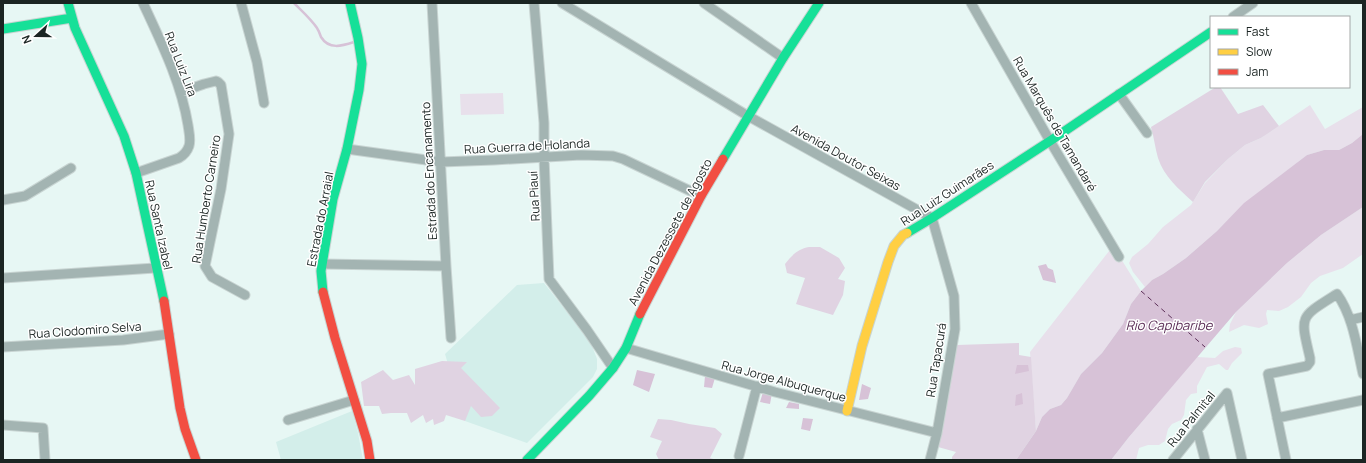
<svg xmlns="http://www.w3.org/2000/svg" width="1366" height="463" viewBox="0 0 1366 463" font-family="Manrope,sans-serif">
<rect width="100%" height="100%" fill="#e7f7f4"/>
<path fill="#d3eeea" d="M544 283 582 331 592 346 597 359V369L593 377 527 443 465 421 445 354 517 285Z
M352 411 358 433 363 460H281L276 442Z"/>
<path fill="#e8e0eb" d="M503 93 504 114 461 115 460 94Z
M1310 105 1325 129 1363 107V134L1352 143 1339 150H1324L1307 155 1245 203 1217 231 1186 258 1163 274 1152 280 1145 287 1133 272 1129 263 1132 257 1148 244 1163 227 1191 205 1205 183 1228 159 1245 145 1261 138Z
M1363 207V254L1343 268 1320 276 1311 283 1301 297 1288 307 1279 311 1267 310 1266 314 1268 324 1259 328 1244 325 1229 332 1230 324 1236 312 1287 263 1321 235Z
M1113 246 1141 291 1131 304 1123 324 1102 353 1081 374 1067 398 1061 405 1050 409 1042 417 1036 431 1030 352Z
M1235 347 1241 348 1242 353 1232 363 1228 370H1226L1219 364 1207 367 1197 386V393L1191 394 1186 400 1184 415 1181 420 1172 424 1168 429 1165 441 1159 445H1148L1139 448 1136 460H1111L1129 437 1197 357 1215 358 1223 351Z"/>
<path fill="#e0d3e2" d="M1216 87H1220L1238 114 1263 105 1279 126 1261 138 1245 145 1228 159 1205 182 1193 202C1179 189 1164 177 1158 158 1155 148 1154 137 1151 127Z
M809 247H820L839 258 845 268 838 279 845 281 843 295 833 315 796 304 805 278 787 273 785 264C792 255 798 249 809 247Z
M1019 343V355L1031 357 1036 431 1016 460H952V457L956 452 938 447 957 345Z
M442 361 467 362 461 368 500 408 492 416 481 417 471 406 465 421 446 415 444 421 434 425 433 419 426 423 423 415 411 423 407 413H391L382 414 379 406H364L361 382 383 370 393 380 409 375 415 385V369Z
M658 419 671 420 689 424 715 428 722 434 710 458 717 460H659L656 454 662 441 650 437Z"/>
<path fill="#d7c2d7" d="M1363 134V207L1321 235 1287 263 1236 312 1129 437 1111 460H1016L1036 431 1042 417 1050 409 1061 405 1067 398 1081 374 1102 353 1123 324 1131 304 1141 291 1152 280 1163 274 1186 258 1217 231 1244 203 1307 155 1324 150H1339L1352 143Z
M1046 264 1048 268 1053 270 1056 283 1043 280 1038 266Z
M1017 365H1028L1029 371 1015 374Z
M637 370 655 374 649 392 633 385Z
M705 376 715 378 712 388 704 387Z
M862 384 871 388 868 399 859 400Z
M763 392 772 393 770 404 760 402Z
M1022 393 1023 404 1015 406 1016 395Z
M789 402 799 404V409L786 408Z
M803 418 813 419 810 431 801 429Z"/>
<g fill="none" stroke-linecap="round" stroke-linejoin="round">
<path stroke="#d7c2d7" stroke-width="2.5" d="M294 3C301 10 312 20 317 28 319 31 320 34 321 37 329 50 342 46 354 42"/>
<path stroke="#5c2f58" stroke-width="1" stroke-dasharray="5 4" stroke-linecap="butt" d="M1141 291 1205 347"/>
<g stroke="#c8d4d2" stroke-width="11">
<path id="street" d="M241 3 257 62 264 103
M432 3 446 266 451 338
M534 3 544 123V157L549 279 587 330 613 368
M562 3 748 116 932 218 954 296 955 329 937 433 930 460
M704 3 783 58
M971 3 1050 141 1119 257
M1233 17 1253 3
M181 92 204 84 216 81 218 82 221 85 229 134 221 189 205 266 212 277 245 295
M1119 94 1147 133
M347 149 441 162 494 160 581 155 613 156 623 159 701 196
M136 173 179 158C184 155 187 152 189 146 191 140 189 132 188 125 181 82 161 42 143 3
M3 200 25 196 71 168
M322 264 446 266
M3 278 155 268
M1350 320 1363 317
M3 347 123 340 169 334
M626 348 775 392 937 433
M1227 393 1242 460
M1277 418 1363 400
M288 420 354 400
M3 425 43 428 45 460
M1197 429 1205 460
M739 456 757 386
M1173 460 1227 393
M1286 460 1268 374 1307 366 1310 362V358C1300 315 1299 318 1337 294 1353 316 1357 348 1363 374"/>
</g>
<g stroke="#c8d4d2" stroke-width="11">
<path id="fast" d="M68 3 75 28 124 136 136 173 164 301
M3 29 72 18
M723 159 783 58 819 3
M907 233 932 218 1050 141 1211 32
M323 292 321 271 333 199 347 149 359 90 362 64 358 38 350 3
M527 460 589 396 613 368 626 348 640 314"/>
</g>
<g stroke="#c8d4d2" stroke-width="11">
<path id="slow" d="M847 411 862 346 888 262 894 246 903 235 907 233"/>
</g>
<g stroke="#c8d4d2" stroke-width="11">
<path id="jam" d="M323 292 335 338 367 441 370 460
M164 301 180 408 185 429 196 460
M640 314 701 196 723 159"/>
</g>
<use href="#street" stroke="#a3b4b2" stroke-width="9"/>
<use href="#fast" stroke="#16e098" stroke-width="9"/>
<use href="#slow" stroke="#ffcf43" stroke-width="9"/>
<use href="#jam" stroke="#f24e42" stroke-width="9"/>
</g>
<g text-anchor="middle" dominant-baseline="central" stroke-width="3" stroke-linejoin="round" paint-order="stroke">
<g font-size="12" fill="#1b2523" stroke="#fff">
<text transform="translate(181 64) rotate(69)">Rua Luiz Lira</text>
<text transform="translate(1055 124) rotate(60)">Rua Marquês de Tamandaré</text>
<text transform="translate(527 146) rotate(-3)">Rua Guerra de Holanda</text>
<text transform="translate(846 157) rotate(29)">Avenida Doutor Seixas</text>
<text transform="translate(429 171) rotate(-93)">Estrada do Encanamento</text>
<text transform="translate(947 193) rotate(-33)">Rua Luiz Guimarães</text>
<text transform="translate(534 196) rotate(-93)">Rua Piauí</text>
<text transform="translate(206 199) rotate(-81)">Rua Humberto Carneiro</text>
<text transform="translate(320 219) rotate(-79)">Estrada do Arraial</text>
<text transform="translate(159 225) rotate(78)">Rua Santa Izabel</text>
<text transform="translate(670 232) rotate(-62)">Avenida Dezessete de Agosto</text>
<text transform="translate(85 330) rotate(-4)">Rua Clodomiro Selva</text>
<text transform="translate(936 360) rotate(-81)">Rua Tapacurá</text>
<text transform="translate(784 381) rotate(15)">Rua Jorge Albuquerque</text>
<text transform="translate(1191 419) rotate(-51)">Rua Palmital</text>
</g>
<g font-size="13" font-style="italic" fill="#5c2f58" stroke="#fff">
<text x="1169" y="325">Rio Capibaribe</text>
</g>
</g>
<rect width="1366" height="463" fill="none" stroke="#1b2523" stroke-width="8"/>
<rect x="1210" y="16" width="140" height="72" fill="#ffffff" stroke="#a4a8a7"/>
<rect x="1218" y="29" width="20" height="6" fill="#16e098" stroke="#a4a8a7"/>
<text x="1246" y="36" font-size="12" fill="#1b2523">Fast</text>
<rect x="1218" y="49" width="20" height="6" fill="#ffcf43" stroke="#a4a8a7"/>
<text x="1246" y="56" font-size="12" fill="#1b2523">Slow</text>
<rect x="1218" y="69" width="20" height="6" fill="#f24e42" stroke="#a4a8a7"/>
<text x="1246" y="76" font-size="12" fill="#1b2523">Jam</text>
<g transform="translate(36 36) rotate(249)" stroke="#ffffff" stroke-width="3" paint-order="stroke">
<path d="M0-3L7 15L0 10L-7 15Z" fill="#1b2523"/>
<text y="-6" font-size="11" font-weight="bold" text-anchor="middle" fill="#1b2523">N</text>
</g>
</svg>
